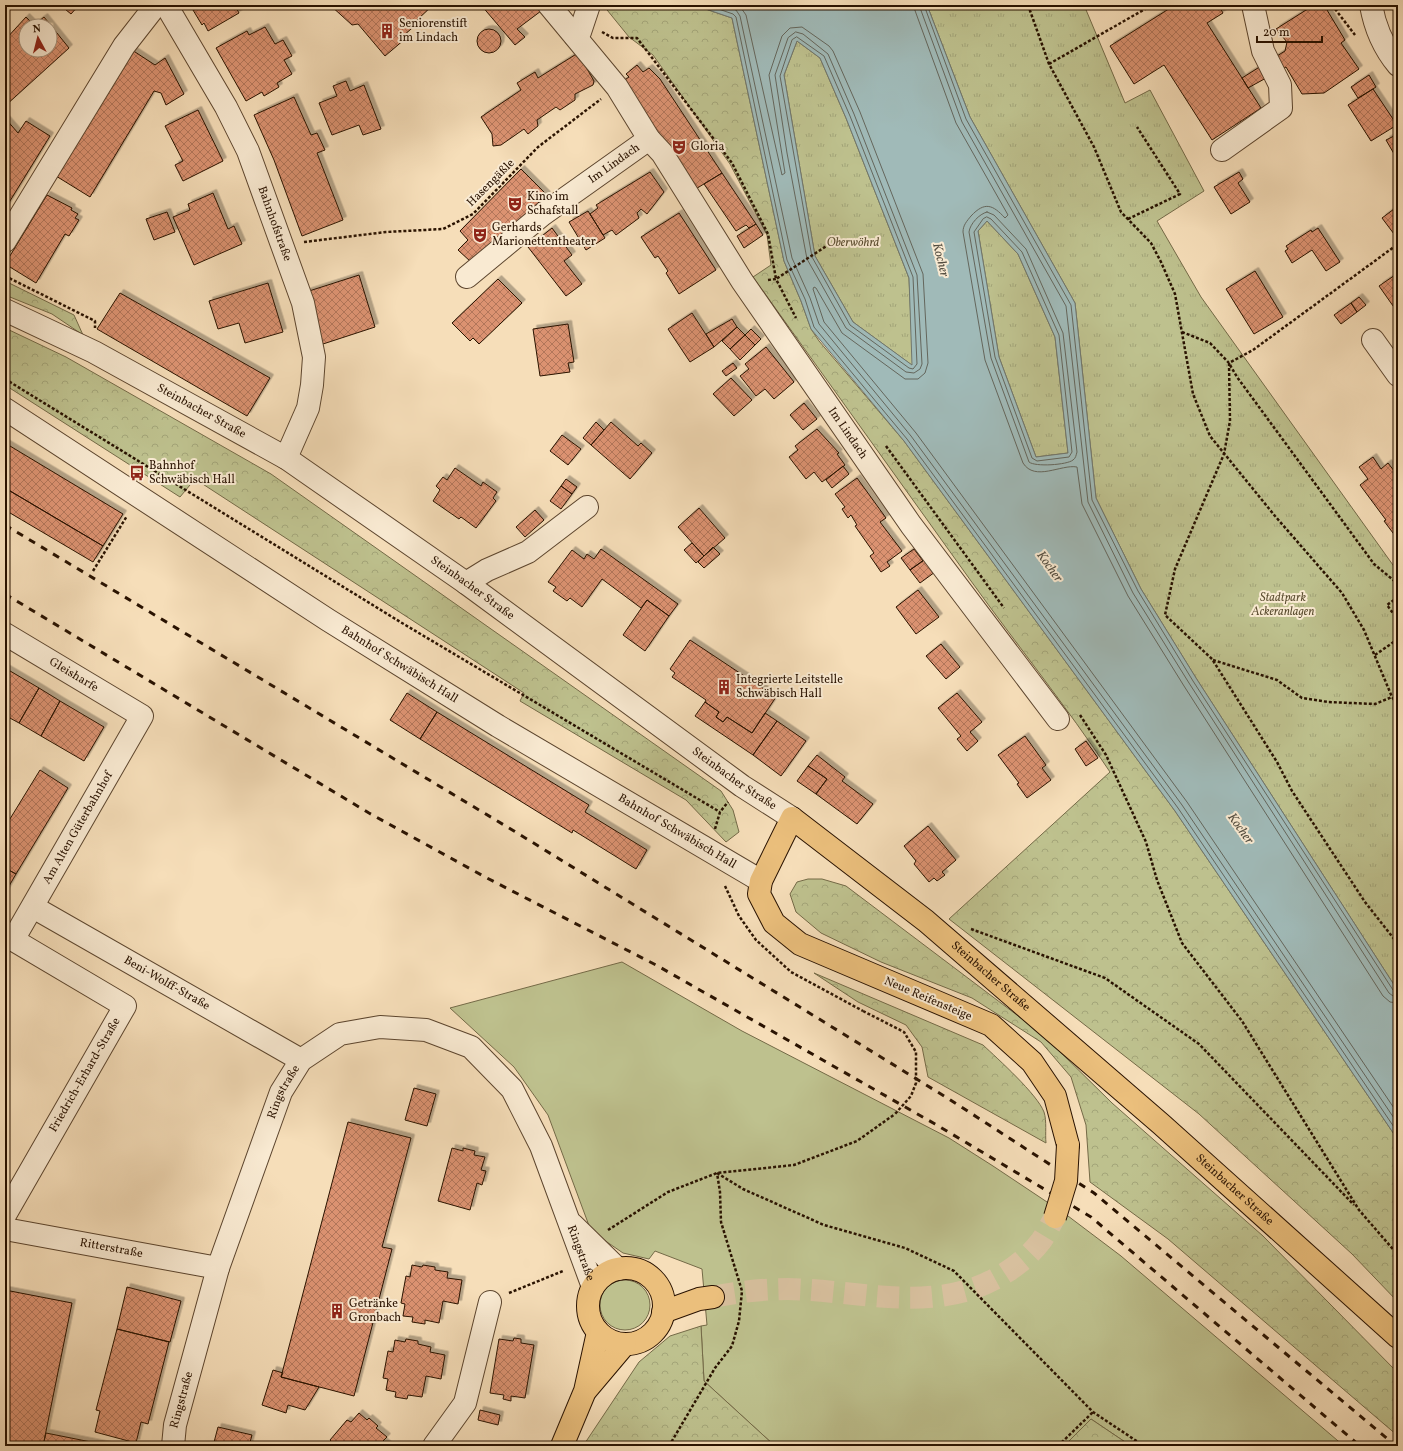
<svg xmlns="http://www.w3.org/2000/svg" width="1403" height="1451" viewBox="0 0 1403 1451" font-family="Vollkorn,serif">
<defs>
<pattern id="forest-crowns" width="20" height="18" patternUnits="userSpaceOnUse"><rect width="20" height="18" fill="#bec18e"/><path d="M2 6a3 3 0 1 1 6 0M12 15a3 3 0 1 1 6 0" fill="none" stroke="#a3a579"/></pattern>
<pattern id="park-tufts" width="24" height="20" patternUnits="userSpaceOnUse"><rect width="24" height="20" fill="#bec18e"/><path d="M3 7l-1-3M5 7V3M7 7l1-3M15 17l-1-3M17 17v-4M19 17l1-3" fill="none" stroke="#a3a579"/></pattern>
<pattern id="building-cross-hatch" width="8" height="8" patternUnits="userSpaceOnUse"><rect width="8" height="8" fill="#db9271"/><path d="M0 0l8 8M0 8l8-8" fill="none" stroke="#b2765a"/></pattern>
<filter id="shadow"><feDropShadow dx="3.5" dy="-3.5" stdDeviation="0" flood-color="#0004"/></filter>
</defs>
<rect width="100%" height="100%" fill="#f6deb9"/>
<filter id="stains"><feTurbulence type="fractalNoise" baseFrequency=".005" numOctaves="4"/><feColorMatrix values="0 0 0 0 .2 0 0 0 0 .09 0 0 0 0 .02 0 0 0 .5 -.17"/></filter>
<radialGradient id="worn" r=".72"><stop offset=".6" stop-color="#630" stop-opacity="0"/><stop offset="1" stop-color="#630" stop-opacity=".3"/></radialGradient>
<path fill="#bec18e" stroke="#746a47" d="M622 962 742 1031 949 1138 993 1166 1068 1216 1121 1256 1344 1446H1131L1091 1419 1064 1446H775L704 1381 701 1326 707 1325 702 1269 655 1251 649 1259 623 1253 591 1231 548 1115 514 1067 450 1008Z
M600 1305a25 25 0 1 1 50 0a25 25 0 1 1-50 0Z"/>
<path fill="url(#forest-crowns)" stroke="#746a47" d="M603 5H694L732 18 784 261 801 301 811 329 819 341 904 441 1175 811 1398 1140V1302L1352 1254 1199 1114 949 919 1110 772C1067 707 1017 645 971 581 898 480 826 378 753 277L771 265 767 235 730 164 653 55 629 37Z
M5 281 74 315 83 335 52 314 5 295Z
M5 328 66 357 271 474 721 791 733 810 739 832 726 842 686 800 520 701 524 693 195 479 180 497 5 385Z
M808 879H822L846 886 1042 1034 1112 1103 1263 1236 1398 1373V1436L1168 1239 1090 1182 1086 1125 1071 1077 1041 1042 972 998 881 962 821 933 796 912 790 894 797 882Z
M814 973 983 1045C998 1059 1037 1094 1044 1112 1047 1121 1045 1134 1046 1143L928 1077 922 1047 906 1025 858 1002Z
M701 1326 704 1381 775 1446H583L639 1362 670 1336Z
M1091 1419 1131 1446H1064Z"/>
<path fill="url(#park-tufts)" stroke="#746a47" d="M927 5H1084L1125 103 1150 90 1204 191 1157 221 1201 297 1398 572V991L1196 678 1141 589 1096 498 1075 303 970 117Z
M797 41 820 58 846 118 909 278 913 366 853 322 815 256 784 75Z
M987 221 1018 254 1055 337 1068 453 1036 457 999 357 978 231Z"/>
<path fill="#a0bab8" stroke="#70776e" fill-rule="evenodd" d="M694 5H927L970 117 1075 303 1096 498 1141 589 1196 678 1398 991V1140L1175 811 904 441 811 329 801 301 784 261 732 18ZM797 41 820 58 846 118 909 278 912 365 853 322 815 256 784 75ZM987 221 1018 254 1055 337 1068 453 1036 457 999 357 978 231Z"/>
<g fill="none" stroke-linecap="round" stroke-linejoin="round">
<path stroke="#64665c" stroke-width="1" d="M707 5 733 14 736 17 787 260 805 299 814 327 907 439 1178 808 1398 1133
M722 5 736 10 740 16 792 258 810 298 819 324 911 436 1182 805 1398 1124
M739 5 746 15 782 175 785 173 769 75 782 36 790 28 802 27 829 46 833 51 860 112 923 274 928 363 925 373 918 379H905L842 333 816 288 814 287 813 289 824 322 916 433 1187 802 1398 1114
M913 5 956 123 1008 215 1005 218C993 205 985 201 971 216 967 221 963 225 963 232L985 360 1023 463C1035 482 1061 464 1077 467L1082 504 1128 596 1184 686 1383 996 1390 1002 1398 1003
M919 5 962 122 1066 306 1088 502 1133 593 1189 683 1389 993 1393 996 1398 997
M924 5 966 119 1071 305 1092 500 1138 591 1193 681 1393 990 1398 992
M796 32 803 34 828 54 854 114 917 275 922 364 920 369 914 373 906 372 846 328 807 259 787 153 775 75 788 38Z
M797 37 824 56 850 116 913 277 917 364 913 369 909 368 850 325 812 257 780 76 792 40Z
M987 212 994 215 1026 249 1063 333 1077 452C1076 455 1076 458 1073 460 1067 465 1035 467 1029 462L991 358 969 232C970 224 979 214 987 212Z
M987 217 991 219 1022 252 1059 335 1072 452 1069 457 1037 461 1032 458 995 357 974 232 983 219Z"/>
</g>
<path fill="url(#building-cross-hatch)" stroke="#291200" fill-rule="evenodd" filter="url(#shadow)" d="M60 5H79L71 14Z
M190 5H237L235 6 239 13 208 31 204 23 202 25Z
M330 5H433L417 20 419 22 403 36 405 39 385 56 358 24 352 25Z
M481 5H536L541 11 517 29 525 37 515 45Z
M1175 5H1218L1223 13 1207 23 1261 108 1212 140 1164 65 1134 84 1110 46Z
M1314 5H1324L1345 40 1341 43 1359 69 1324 93 1302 94 1286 67 1248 88 1242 78 1285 51 1287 42 1276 29Z
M26 17 34 25 44 17 69 48 5 106V40ZM26 26H50V50H26Z
M265 27 275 44 283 40 292 56 284 60 292 74 277 83 279 87 264 96 262 92 246 101 216 48 247 31 249 35Z
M477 41a12 12 0 1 1 24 0a12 12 0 1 1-24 0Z
M132 50 155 65 165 58 184 94 166 105 161 93 154 91 90 197 56 176Z
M578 53 594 81 593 85 575 94V100L560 110 556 107 537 120 538 126 528 134 524 129 501 145 493 146 492 134 481 117 521 90 517 83 535 72 538 78Z
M637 65 643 72 649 68 660 79 722 173 694 190 619 84 629 77 626 74Z
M1369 75 1376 87 1358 98 1351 87Z
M346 81 350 91 364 85 381 129 363 135 359 125 332 135 319 103 337 96 333 86Z
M1373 89 1397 125 1371 141 1348 105Z
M294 97 311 135 317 133 325 150 317 153 343 220 302 236 274 160 254 115Z
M198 110 223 161 183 181 175 165 183 161 165 126Z
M5 118 18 133 26 121 50 136 5 209Z
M1398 134V159H1397L1386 140Z
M521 169 547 195 471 262 458 250 468 240 460 231Z
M650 172 664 192 647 214 641 209 637 213 639 218 616 235 612 230 603 235 590 214 598 208 596 205Z
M1239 172 1243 179 1238 183 1250 202 1231 214 1214 187Z
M722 173 756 224 749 228 746 225 736 231 704 184Z
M213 193 228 229 234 226 242 244 194 265 173 217 190 210 188 204Z
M47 195 72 208 71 210 78 214 75 218 79 220 69 236 65 234 36 283 5 264Z
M1398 206V237L1397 238 1382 218Z
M588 211 605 238 586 250 569 222Z
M167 212 175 232 154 240 146 219Z
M679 213 716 270 679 294 666 273 668 271 658 256 655 258 641 237Z
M756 224 763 235 744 248 737 236Z
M552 228 572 255 564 261 582 284 566 296 528 247Z
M1318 228 1340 262 1326 271 1312 250 1292 263 1285 251 1288 249 1286 246 1311 230 1312 232Z
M1255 271 1283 317 1254 334 1226 289Z
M1398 273V313L1379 286Z
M359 275 375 327 323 344 306 292Z
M498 279 522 303 479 344 473 338 470 341 452 323Z
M268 283 283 332 245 343 239 323 218 329 209 301Z
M120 293 270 378 247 416 97 329Z
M1359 297 1366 305 1357 312 1351 303Z
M1351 303 1357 312 1341 324 1334 315Z
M692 313 714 347 690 362 668 329Z
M732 319 737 327 714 347 706 334Z
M568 324 574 362 568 363 570 372 540 376 533 329Z
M737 327 745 335 730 349 722 341Z
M751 329 761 339 755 345 745 335Z
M745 335 755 345 740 360 730 349Z
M766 347 794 382 774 399 765 389 756 396 740 376 749 369 745 364Z
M733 363 737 368 726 376 722 371Z
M731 378 752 400 734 416 713 394Z
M804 403 817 419 803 430 790 415Z
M596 422 604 430 591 445 583 438Z
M611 422 638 446 641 443 652 453 630 479 591 445Z
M817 429 839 453 837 454 845 465 822 482 814 472 806 479 789 457 798 450 795 446Z
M562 435 581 449 568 465 550 451Z
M5 443 123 514 103 546 5 488Z
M1373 457 1381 469 1388 463 1398 476V535L1396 537 1384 521 1386 520 1360 485 1368 479 1359 467Z
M843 466 849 474 832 488 826 480Z
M455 468 481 486 483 482 497 492 493 498 496 501 476 528 461 517 459 519 433 501 440 490 436 486 443 477 447 480Z
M857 478 886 518 880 522 902 551 887 562 890 566 881 572 870 556 874 553 855 526 857 525 851 515 848 518 842 509 845 507 835 494Z
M566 479 577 487 572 494 561 486Z
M561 486 572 494 561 509 550 501Z
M5 488 103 546 93 562 5 510Z
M699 508 725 538 704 556 678 527Z
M535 510 544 520 525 537 516 527Z
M692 543 704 556 696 563 684 550Z
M713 547 720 554 704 568 698 562Z
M601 549 678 604 669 616 647 600 641 608 602 579 582 607 570 598 567 601 553 591 556 587 548 582 572 550 584 559 587 554 594 559Z
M914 549 923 561 910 570 901 558Z
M925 559 935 572 920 583 910 570Z
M918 590 939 617 916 634 896 607Z
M647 600 669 616 645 651 623 635Z
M690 640 776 697 752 733 727 717 723 722 716 717 719 712 705 702 706 700 672 677 675 673 670 669Z
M941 644 960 667 946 679 926 656Z
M5 668 39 688 19 723 8 717 5 723Z
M39 688 60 701 41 736 19 723Z
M407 693 437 712 420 739 390 720Z
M957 693 982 722 970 732 978 741 967 751 957 739 961 736 938 708Z
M60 701 104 727 84 761 41 736Z
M705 702 719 712 716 717 723 722 727 717 752 733 765 713 777 721 753 755 695 716Z
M437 712 589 805 585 812 647 850 636 869 573 830 572 833 420 739Z
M777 721 806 741 781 776 753 755Z
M1025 736 1046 765 1042 768 1051 780 1027 798 1017 784 1019 783 998 755Z
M1086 741 1098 758 1086 766 1075 749Z
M817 755 845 777 842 781 873 804 857 824 816 794 827 779 808 766Z
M808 766 827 779 816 794 797 781Z
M40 770 68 788 16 874 5 868V827Z
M928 826 956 860 942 872 945 875 937 881 934 878 929 882 914 864 916 861 904 846Z
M5 868 16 874 5 893Z
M414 1088 436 1094 427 1126 405 1120Z
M348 1122 411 1138 382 1247 392 1249 354 1396 281 1377Z
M452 1148 463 1151V1148L475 1151 474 1155 485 1157 481 1170 486 1171 482 1185 477 1183 470 1210 438 1201Z
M412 1265 422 1267 423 1265 435 1267V1270L448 1272 447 1278 462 1280 458 1304 443 1301 439 1323 425 1320V1324L412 1322 413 1317 403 1316 405 1304 401 1303 406 1276 410 1277Z
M127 1287 181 1301 170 1342 117 1329Z
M5 1290 72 1303 43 1446H5Z
M117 1329 169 1342 148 1424 141 1422 136 1443 95 1432 100 1411 96 1410Z
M514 1338 521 1339V1343L534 1345 525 1398 511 1396V1401L503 1399 504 1395 490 1393 499 1339 513 1341Z
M406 1339 418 1341V1344L431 1347 430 1352 445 1355 441 1379 426 1376 422 1397 408 1395 407 1399 395 1397 396 1392 386 1390 388 1379 383 1378 388 1351 393 1352 395 1340 405 1342Z
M273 1370 283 1373 281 1377 319 1387 305 1410 288 1405 286 1413 262 1405Z
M480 1410 500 1415 498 1425 478 1420Z
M359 1413 367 1420 369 1418 378 1426 376 1428 387 1437 383 1441 389 1446H331L333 1443 330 1440 347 1420 351 1422Z
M218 1427 252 1435 249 1446H213Z
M46 1433 111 1446H43Z"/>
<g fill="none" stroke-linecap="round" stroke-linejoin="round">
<path stroke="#d7bf9d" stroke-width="22" stroke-dasharray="22 11" stroke-linecap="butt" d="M713 1297C738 1292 762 1289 788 1289 861 1290 939 1316 1005 1273 1018 1265 1031 1254 1041 1241 1046 1234 1050 1225 1055 1217"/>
<g stroke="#5c452e" stroke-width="24">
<g id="minor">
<path id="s1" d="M166 5 226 107 248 151 303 303 314 357 312 385 308 408 286 458"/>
<path id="s2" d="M549 5 617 87 649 139 662 153 742 281 911 525 1058 719"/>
<path d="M1371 5C1375 28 1383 47 1398 65"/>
<path d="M575 36 580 32 589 5"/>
<path d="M1222 150 1281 108 1280 85 1263 51 1253 5"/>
<path d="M5 241 124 46 156 5"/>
<path id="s3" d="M467 277 542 215 649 139"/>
<path id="s4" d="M5 310 94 352 286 458 466 583 742 786 792 818"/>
<path d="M1373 340 1398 375"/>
<path id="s5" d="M5 409 328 620 498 726 761 881"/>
<path d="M466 583 487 570 528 552 587 507"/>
<path id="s6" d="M5 634 142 716 13 940"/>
<path id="s7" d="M33 907 301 1060"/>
<path d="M5 935 125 1006 5 1215"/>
<path d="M573 1225 618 1269"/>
<path id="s8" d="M5 1229 218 1268"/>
<path id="s9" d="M173 1446 175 1425 218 1268 281 1092 301 1060 340 1034 380 1027 426 1030 471 1047 512 1089 541 1146 593 1287"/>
<path d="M434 1446 465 1403 490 1302"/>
</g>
</g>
<g stroke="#291200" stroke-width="24">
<g id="major">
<path id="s10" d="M1068 1145 1055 1096 1032 1062 991 1025 800 944 774 923 759 894 761 881 792 818 926 921 1161 1124 1398 1337"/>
<circle cx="626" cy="1306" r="38"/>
<path d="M663 1312 699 1299 713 1297"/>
<path d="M587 1389 625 1344"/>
<path d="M562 1446 585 1391 598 1332"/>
</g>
</g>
<path stroke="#291200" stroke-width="2.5" stroke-dasharray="3 2" stroke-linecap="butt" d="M1028 5 1049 64 1094 147 1121 212 1151 243 1161 262 1175 294 1193 394 1210 436 1275 516 1342 593 1364 630 1392 697 1398 705
M1332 5 1355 35
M602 32 613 38H637L732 163 768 234 776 279 828 245
M1049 64 1152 5
M1394 87 1398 91
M1128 219 1180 194 1137 127
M304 242 386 232 443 229 473 214 538 147 601 99
M5 276 95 321V328
M768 280 776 279 796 318
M1182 332 1210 343 1229 363 1253 350 1398 244
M1229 363 1230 421 1224 454 1175 569 1165 615 1212 659 1277 762 1292 791 1365 902 1398 944
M1230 365 1237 377 1374 564 1398 584
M5 379 402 623 720 812
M886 446 1004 608
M93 571 127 516
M1398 597 1387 605 1398 620
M1375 655 1398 639
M1213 660 1277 680 1302 698 1328 702 1375 704 1392 697
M1080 715 1106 755 1146 842 1157 880 1182 943 1242 1021 1359 1210 1398 1255
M715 829 720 812 728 802
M725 886 739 916 756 940 791 972 863 1011
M971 929 1105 978 1199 1044 1354 1205
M717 1173 743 1189 824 1225 905 1248 954 1271 1093 1412 1144 1446
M608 1230 668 1192 717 1173 794 1165 857 1141 895 1114
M509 1293 563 1271
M669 1446 715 1368 732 1346 739 1321 742 1291 721 1222 720 1192 717 1173
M1058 1446 1093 1412"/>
<use href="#minor" stroke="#f9ead2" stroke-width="22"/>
<use href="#major" stroke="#ebbf7c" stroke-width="22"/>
<path stroke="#291200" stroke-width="3" stroke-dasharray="7 7" stroke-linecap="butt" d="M5 525 514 831 949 1099 1094 1193 1396 1446
M5 594 369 813 485 877 656 965 935 1124 1091 1217 1360 1446"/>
<g stroke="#291200" stroke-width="24" stroke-linecap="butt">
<path id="major-bridge" d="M1055 1217 1066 1181 1068 1145"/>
</g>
<path stroke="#291200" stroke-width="2.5" stroke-dasharray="3 2" stroke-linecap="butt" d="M863 1011 904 1032 916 1052V1083L911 1096 895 1114"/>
<use href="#major-bridge" stroke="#ebbf7c" stroke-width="22"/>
</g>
<defs>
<g id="building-bare" transform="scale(1.2)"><path d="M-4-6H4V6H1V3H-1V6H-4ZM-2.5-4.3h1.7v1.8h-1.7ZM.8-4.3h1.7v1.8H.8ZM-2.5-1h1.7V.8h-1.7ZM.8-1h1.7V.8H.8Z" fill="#8f2418" stroke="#f9ead2" stroke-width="2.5" paint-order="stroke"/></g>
<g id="theatre-bare" transform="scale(1.2)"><path d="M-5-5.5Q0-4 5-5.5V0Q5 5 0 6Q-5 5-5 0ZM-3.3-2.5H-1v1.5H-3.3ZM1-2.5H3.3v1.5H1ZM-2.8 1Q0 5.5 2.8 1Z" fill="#8f2418" stroke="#f9ead2" stroke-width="2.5" paint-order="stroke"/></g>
<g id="bus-bare" transform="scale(1.2)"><path d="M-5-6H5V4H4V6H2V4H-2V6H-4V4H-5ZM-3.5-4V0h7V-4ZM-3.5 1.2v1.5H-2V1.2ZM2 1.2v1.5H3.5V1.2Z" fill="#8f2418" stroke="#f9ead2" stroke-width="2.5" paint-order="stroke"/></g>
</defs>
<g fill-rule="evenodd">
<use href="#building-bare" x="387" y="31"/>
<use href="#theatre-bare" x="679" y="147"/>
<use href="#theatre-bare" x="515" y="204"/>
<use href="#theatre-bare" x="480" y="235"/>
<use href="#bus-bare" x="137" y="473"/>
<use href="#building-bare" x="724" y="687"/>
<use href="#building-bare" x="337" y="1311"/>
</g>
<g text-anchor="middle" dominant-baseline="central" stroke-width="4" stroke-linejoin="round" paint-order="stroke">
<g font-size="12" fill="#291200" stroke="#f9ead2" text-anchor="start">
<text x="399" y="24">Seniorenstift<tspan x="399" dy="14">im Lindach</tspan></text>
<text x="691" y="147">Gloria</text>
<text x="527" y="197">Kino im<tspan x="527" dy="14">Schafstall</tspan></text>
<text x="492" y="228">Gerhards<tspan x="492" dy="14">Marionettentheater</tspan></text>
<text x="149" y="466">Bahnhof<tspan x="149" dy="14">Schwäbisch Hall</tspan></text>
<text x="736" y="680">Integrierte Leitstelle<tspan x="736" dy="14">Schwäbisch Hall</tspan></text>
<text x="349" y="1304">Getränke<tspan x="349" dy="14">Gronbach</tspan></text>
</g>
<g font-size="12" fill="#291200" stroke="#f9ead2">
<text stroke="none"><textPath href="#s3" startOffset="186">Im Lindach</textPath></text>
<text transform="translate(491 183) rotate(-45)">Hasengäßle</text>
<text stroke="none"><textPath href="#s1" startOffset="245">Bahnhofstraße</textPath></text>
<text stroke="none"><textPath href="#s4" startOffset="221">Steinbacher Straße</textPath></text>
<text stroke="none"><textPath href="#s2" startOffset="523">Im Lindach</textPath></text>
<text stroke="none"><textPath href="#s4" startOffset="545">Steinbacher Straße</textPath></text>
<text stroke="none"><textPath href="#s5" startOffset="470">Bahnhof Schwäbisch Hall</textPath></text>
<text stroke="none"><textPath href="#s6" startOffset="80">Gleisharfe</textPath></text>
<text stroke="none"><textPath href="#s4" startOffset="869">Steinbacher Straße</textPath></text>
<text transform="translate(78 828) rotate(-60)">Am Alten Güterbahnhof</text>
<text stroke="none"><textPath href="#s5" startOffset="794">Bahnhof Schwäbisch Hall</textPath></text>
<text stroke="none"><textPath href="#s10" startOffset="758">Steinbacher Straße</textPath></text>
<text stroke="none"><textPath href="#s7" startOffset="154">Beni-Wolff-Straße</textPath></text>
<text transform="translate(928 999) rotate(23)">Neue Reifensteige</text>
<text transform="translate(85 1075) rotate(-60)">Friedrich-Erhard-Straße</text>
<text stroke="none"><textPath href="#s9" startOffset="372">Ringstraße</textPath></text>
<text stroke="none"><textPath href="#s10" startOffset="1082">Steinbacher Straße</textPath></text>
<text stroke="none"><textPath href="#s8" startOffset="108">Ritterstraße</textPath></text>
<text stroke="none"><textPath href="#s9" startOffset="827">Ringstraße</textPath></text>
<text stroke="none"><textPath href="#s9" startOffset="47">Ringstraße</textPath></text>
</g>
<g font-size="12" font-style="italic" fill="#5d4f32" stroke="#f9ead2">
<text x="853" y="243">Oberwöhrd</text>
<text x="1283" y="598">Stadtpark<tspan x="1283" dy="14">Ackeranlagen</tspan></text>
</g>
<g font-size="13" font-style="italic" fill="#534d40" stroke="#f9ead2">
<text transform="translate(940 260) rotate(76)">Kocher</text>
<text transform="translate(1049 567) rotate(54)">Kocher</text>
<text transform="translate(1240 829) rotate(54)">Kocher</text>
</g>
</g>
<rect width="1403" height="1451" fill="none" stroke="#f6deb9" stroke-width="20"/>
<rect x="6" y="6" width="1391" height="1439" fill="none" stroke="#291200" stroke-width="2"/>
<rect x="10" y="10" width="1383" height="1431" fill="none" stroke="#291200"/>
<g transform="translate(38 38) rotate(353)"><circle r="19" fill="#f9ead2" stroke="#a6947e"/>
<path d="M0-3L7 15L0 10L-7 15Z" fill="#8f2418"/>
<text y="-6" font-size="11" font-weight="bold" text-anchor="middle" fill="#291200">N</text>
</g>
<path d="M1257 36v6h65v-6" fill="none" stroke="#291200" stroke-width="2"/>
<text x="1263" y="36" font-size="12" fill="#291200" stroke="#f9ead2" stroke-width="3" paint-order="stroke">20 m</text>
<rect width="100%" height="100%" filter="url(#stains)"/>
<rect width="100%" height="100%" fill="url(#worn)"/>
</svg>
